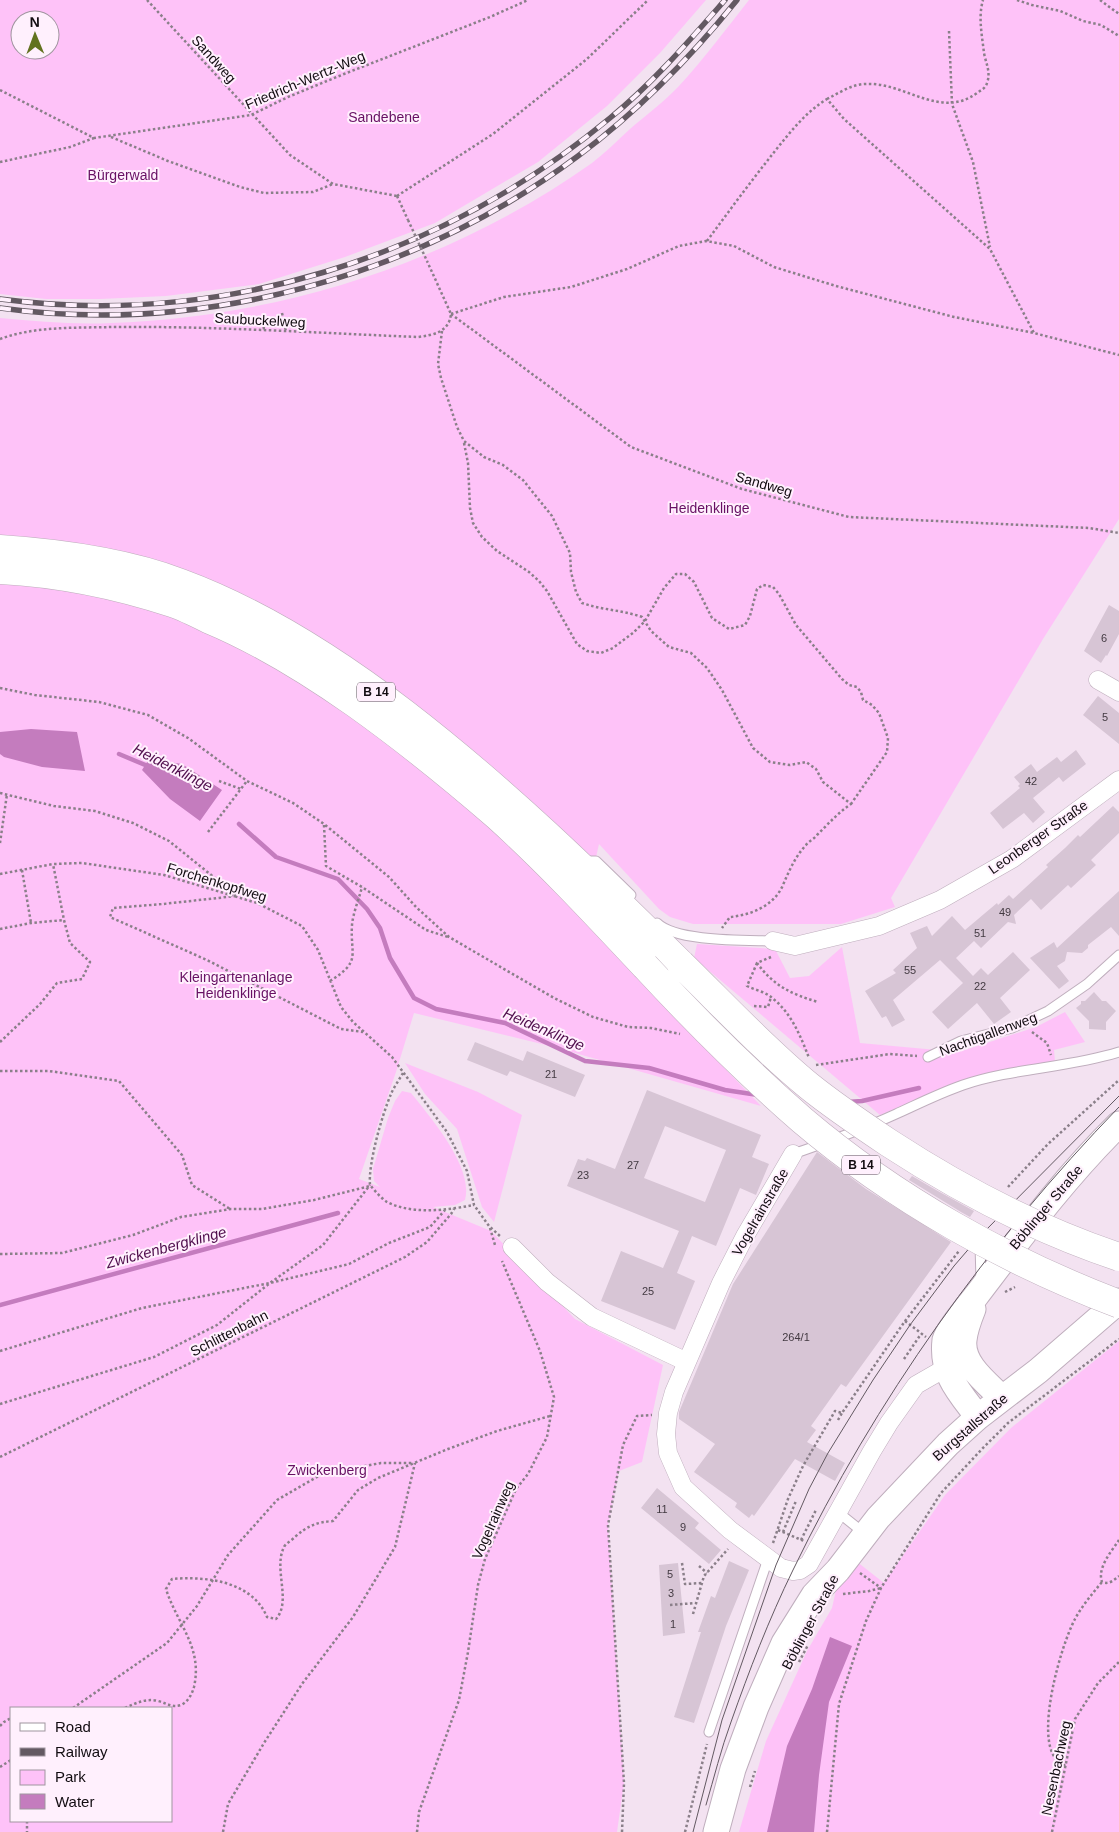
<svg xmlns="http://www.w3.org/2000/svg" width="1119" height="1832" viewBox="0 0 1119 1832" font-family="Arial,sans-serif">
<rect width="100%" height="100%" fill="#f3e2f1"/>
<path fill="#fec2f8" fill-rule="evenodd" d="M0 0H706L660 53 607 106 538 162 435 223 345 257 259 284 166 296 100 299H46L0 294ZM20 20H50V50H20Z
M749 0H1119V519L1043 639 891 898 895 907 841 924H693L670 917 659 909 599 844 582 920 761 1106 554 1047 414 1013 396 1072 359 1179 380 1187 374 1181 373 1169 388 1118 395 1101 402 1091 411 1093C430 1117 474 1167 465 1200L455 1205 433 1207 491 1231 575 1319 663 1365 642 1462 619 1471 608 1525 624 1783 617 1832H0V318C37 321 74 325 111 323 283 317 452 262 592 163 605 153 618 140 630 129 646 115 664 102 679 86 704 59 726 29 749 0ZM11 1708H171V1821H11Z
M697 944 775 949 790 978 809 976 842 947 860 1043 959 1052 1036 1027 1065 1012 1085 1042 1054 1050 1055 1061 957 1082 880 1115 694 958Z
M405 1063 478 1092 522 1115 494 1222 482 1207 457 1129 425 1094Z
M1119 1341V1832H739L766 1741 807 1651 832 1608 836 1590 856 1561 884 1583 945 1495 1011 1428Z"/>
<path fill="#c47cbe" d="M31 729 77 732 85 771 42 767 4 757 0 754V732Z
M149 759 182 764 222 790 200 821 170 799 142 770Z
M830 1637 852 1646 829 1702 819 1775 814 1832H767L787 1746 812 1689Z"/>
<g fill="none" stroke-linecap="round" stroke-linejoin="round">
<path stroke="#c47cbe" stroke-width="4.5" d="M119 754 150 767
M239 824 276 857 338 879 367 909 380 928 390 958 414 998 436 1009 505 1023 585 1061 649 1068 725 1090 758 1095
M847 1102 862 1101 919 1088
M0 1305 338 1213"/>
</g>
<path fill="#d7c5d5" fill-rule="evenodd" d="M1109 605 1119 611V634L1107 656 1106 655 1101 663 1084 651Z
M1098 696 1119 713V744L1083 715Z
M1076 750 1086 764 1063 782 1059 777 1033 798 1045 812 1033 823 1024 813 1003 829 990 813 1020 788 1018 786 1020 784 1014 777 1031 764 1037 772 1057 757 1061 762Z
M1113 806 1119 812V833L1091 860 1096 865 1071 888 1068 885 1041 910 1031 899 1014 915 1016 924 1008 922 981 948 974 941 956 958 973 976 981 968 988 975 1013 952 1030 970 1000 998 1011 1012 994 1024 977 1003 948 1029 932 1012 963 983 940 960 893 1000 905 1020 892 1027 886 1016 882 1018 865 991 896 973 893 970 917 948 910 933 927 926 932 936 952 916 965 930 997 903 998 905 1009 895 1013 899 1048 867 1046 865 1065 848 1078 835 1080 837Z
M1119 891V936L1111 927 1088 945V948L1082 953 1067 952 1065 961 1057 966 1069 981 1059 989 1030 958 1054 942 1057 948Z
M1094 992 1102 1001H1106L1116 1011 1106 1022V1030L1089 1029V1021L1076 1008 1081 1004V1001H1085Z
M475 1042 523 1061 527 1051 585 1075 575 1097 510 1071 507 1076 467 1060Z
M647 1090 761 1135 752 1157 769 1164 756 1195 740 1188 716 1246 692 1236 677 1273 695 1281 675 1330 601 1301 621 1251 663 1268 679 1231 567 1186 578 1159 585 1161 587 1158 615 1169ZM665 1126 726 1150 705 1202 644 1178Z
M817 1152 866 1189 951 1242 846 1387 841 1384 811 1426 816 1430 807 1442 845 1463 835 1481 795 1459 754 1516 752 1514 749 1518 735 1507 737 1503 694 1472 715 1444 679 1419V1412L733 1284Z
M912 1176 936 1190 974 1211 970 1217 961 1212 909 1180Z
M657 1488 699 1523 695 1528 721 1550 709 1564 641 1508Z
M729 1561 749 1570 726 1626 694 1723 674 1717 701 1632H698L711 1596 715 1598Z
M678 1563 685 1633 663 1636 659 1565Z"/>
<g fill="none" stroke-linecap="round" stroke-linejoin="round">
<g stroke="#bfaebd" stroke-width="11">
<path id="lane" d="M583 861H596L631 895
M657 923C676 942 746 940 773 941
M928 1057 961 1041 1012 1028 1048 1011 1087 984 1119 955
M793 1154C828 1142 863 1129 896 1114 918 1104 940 1093 963 1085 1013 1068 1068 1068 1119 1052
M980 1245 981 1280
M839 1513 864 1533
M709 1732 768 1559"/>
</g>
<g stroke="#bfaebd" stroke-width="19">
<path id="street" d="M1098 680 1119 692
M773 941 795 946 879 926 940 900 1012 859 1119 780
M793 1154 745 1236 721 1283 674 1392 668 1413 666 1434 668 1453 683 1487 730 1530 781 1568 793 1571 800 1570 809 1564 872 1451 889 1423 916 1385 956 1362
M512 1247 547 1282 592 1317 687 1362"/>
</g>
<g stroke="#bfaebd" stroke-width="27">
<path id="secondary" d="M973 1309C969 1319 965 1329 964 1340 961 1364 987 1383 1002 1398
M978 1417C959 1392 941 1374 945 1340 947 1331 969 1305 976 1296 1021 1237 1065 1177 1119 1124
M716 1832 733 1769 756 1707 784 1643 814 1595 838 1570 878 1518 948 1444 978 1417 1038 1371 1119 1301"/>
</g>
<g stroke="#bfaebd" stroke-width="29">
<path id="highway" d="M0 549C59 553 126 562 181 583 262 613 336 661 404 713 503 789 592 876 681 964
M0 570C57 573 117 585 172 603 184 607 196 613 208 619 261 641 309 671 356 704 405 739 452 777 497 816 549 863 597 915 645 966"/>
</g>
<path stroke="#8a7f89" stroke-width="2.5" stroke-dasharray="2.5 2.5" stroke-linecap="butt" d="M147 0 290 155 333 184 397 196
M1017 0 1032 5 1060 11 1083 21 1101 25 1119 36
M1100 0 1119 14
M949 31 952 104 973 162 990 247
M0 90 94 138 251 115 288 97 344 74 490 17 528 0
M827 99C839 93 852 84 866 84 905 82 940 120 977 93 981 90 986 88 987 83 991 72 986 64 984 53 982 35 978 17 983 0
M111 137 168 161 240 187 264 193 313 192 333 184
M0 162 70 147 94 138
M397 196 493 134 587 59 648 0
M397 196 408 220
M707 241C729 211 752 180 775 151 791 131 806 112 827 99L844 119 990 249 1034 333
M282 313 286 331
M451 314 631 447 742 489 849 517 1089 528 1119 533
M451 314 504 297 571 287 627 269 679 246 706 241 734 246 774 267 836 286 954 317 1034 333 1119 355
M263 322 264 330
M442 331 438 364 441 378 457 427 464 441 484 457 503 465 523 480 552 516 570 553 571 572 576 592 582 603C602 610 622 610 642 617L651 631 669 647 691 653 707 668 722 690 753 748 770 762 790 765 806 762 816 769 823 782 851 804C838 813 828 824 817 835 814 839 809 841 806 845 795 857 789 871 783 885 774 906 751 915 730 917L722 928
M0 339C35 326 76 328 113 327 215 326 317 333 418 337 434 335 449 332 451 314L427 261
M464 443 468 463 470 508 473 523 482 537 497 551 529 572 539 581 547 591 577 644 587 651 601 653 613 648 633 633 645 621 664 588 676 574H685L694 582 712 618 729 629 745 625 750 616 757 589 763 585 773 587 779 594 796 625 842 679 849 685 857 687 861 692 863 700 872 705 879 713 888 738 887 752 851 804
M0 688 35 695 99 702 148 715 188 738 247 781 293 803 324 824 389 877 416 907 449 937 554 998 593 1017 628 1027 651 1028 680 1034
M219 781 241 789
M0 793 54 806 95 811 133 823 169 841 236 895
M324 825 326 866 362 887 426 930 448 937
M208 832 247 781
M0 843 7 794
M22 870 31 923
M0 874 53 864 82 863 164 875 257 903 302 926 318 950 341 1007 353 1022 392 1057 447 1132 467 1171 474 1205 489 1226 501 1237
M236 896 163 904 113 908 110 917 207 960 341 1029 363 1032
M0 929 31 923 64 920
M771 957 757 963C774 986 791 994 818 1002
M757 963 747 986C755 990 766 992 772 998 791 1012 801 1037 809 1058
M330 981C362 961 350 956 352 925 353 913 359 899 362 887
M754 1006 768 1007 771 997
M1032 1032 1047 1043 1051 1055
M0 1042 40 1004 57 983 82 979 90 962 70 943 64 920 53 864
M816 1065 890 1054 917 1056
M0 1071H49L119 1081 182 1155 192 1185 230 1209
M403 1073C399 1080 394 1087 391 1094 382 1115 368 1164 370 1185 375 1191 381 1198 387 1202 413 1215 447 1210 474 1205
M1008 1187 1048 1144 1119 1080
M490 1228 495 1245
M0 1254 62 1253 133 1235 181 1217 231 1209H262L314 1200 370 1186
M1005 1292 1015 1287
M905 1321 926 1337
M0 1351 142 1308 270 1283 349 1264 389 1243 430 1227 445 1210
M904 1359 921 1334
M0 1404 154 1357 217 1325 270 1283 323 1245 370 1185
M838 1420 842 1413
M0 1457 405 1257 427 1242 451 1214 454 1209
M778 1530 804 1541
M783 1532 796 1501
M801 1540 816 1510
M1119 1540C1111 1552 1097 1568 1102 1582 1109 1585 1114 1580 1119 1576
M773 1543 788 1499 803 1466 835 1411 842 1413 905 1321 959 1251
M682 1563 685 1584 702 1583
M699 1566 707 1573
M860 1573 881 1588
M843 1594 869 1591 881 1588
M670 1605 696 1603
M693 1614 704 1576 728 1549
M799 1662 808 1645
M73 1708 167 1643 197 1606 228 1555 277 1500 322 1474 381 1463H413
M125 1708C136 1703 146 1698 158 1701 166 1703 172 1708 181 1705 188 1702 192 1694 194 1687 203 1647 177 1624 166 1589L172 1579C206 1576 252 1581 267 1617L276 1619C292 1601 273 1569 284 1547 285 1544 292 1540 295 1537 307 1526 317 1522 333 1521L358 1490 378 1478 448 1449 497 1431 550 1416
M0 1726 4 1722 11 1718
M1065 1766C1063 1764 1058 1762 1056 1759 1035 1735 1061 1645 1075 1619 1082 1606 1092 1594 1102 1582
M0 1767 11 1760
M750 1787 755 1771
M27 1821V1832
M223 1832 228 1804 264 1743 302 1684 353 1617 395 1547 415 1463
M417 1832 419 1812 459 1700 468 1652 478 1585 485 1559 516 1489 528 1474 547 1437 554 1397 540 1351 502 1261
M622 1832 624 1783 608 1525 623 1445 637 1416 652 1415
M685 1832 707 1744
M827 1832 839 1704 866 1621 881 1588 941 1493 982 1449 1008 1423 1119 1339
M1052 1832 1075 1719 1098 1683 1119 1662"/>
<use href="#lane" stroke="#fff" stroke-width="9"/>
<use href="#street" stroke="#fff" stroke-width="18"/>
<use href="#secondary" stroke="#fff" stroke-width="25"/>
<use href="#highway" stroke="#fff" stroke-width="28"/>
<path stroke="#635962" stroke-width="1" d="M706 1805C714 1778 721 1749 731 1722 749 1671 769 1619 793 1570 875 1400 988 1242 1119 1107
M693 1832 722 1720 776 1565 809 1489 828 1453 873 1380 910 1325 954 1266 979 1237 1119 1096"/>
<g stroke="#635962" stroke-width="5.5">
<path id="rail" d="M0 299C220 328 440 259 610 118 653 83 689 41 725 0
M0 308C201 336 416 277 578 156 637 112 691 57 737 0"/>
</g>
<use href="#rail" stroke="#fff0fd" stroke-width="4" stroke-dasharray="11" stroke-linecap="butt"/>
<g stroke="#bfaebd" stroke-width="29" stroke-linecap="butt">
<path id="highway-bridge" d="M681 964C723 1005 764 1049 809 1086 835 1107 862 1125 889 1143 961 1190 1038 1230 1119 1257
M645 966C695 1020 747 1072 802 1120 895 1199 1006 1261 1119 1304"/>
</g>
<path stroke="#8a7f89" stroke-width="2.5" stroke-dasharray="2.5 2.5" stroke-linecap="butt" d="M408 220 427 261"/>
<use href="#highway-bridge" stroke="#fff" stroke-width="28"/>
</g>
<g text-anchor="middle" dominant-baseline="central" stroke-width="4" stroke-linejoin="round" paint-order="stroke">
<g font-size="11" fill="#433a42">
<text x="1104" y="638">6</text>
<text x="1105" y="717">5</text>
<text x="1031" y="781">42</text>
<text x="1005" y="912">49</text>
<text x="980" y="933">51</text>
<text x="910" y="970">55</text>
<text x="980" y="986">22</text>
<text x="551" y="1074">21</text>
<text x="633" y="1165">27</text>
<text x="583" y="1175">23</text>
<text x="648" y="1291">25</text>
<text x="796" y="1337">264/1</text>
<text x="662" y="1509">11</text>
<text x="683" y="1527">9</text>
<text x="670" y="1574">5</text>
<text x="671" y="1593">3</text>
<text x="673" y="1624">1</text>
</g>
<g fill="#fff0fd" stroke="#595058" stroke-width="1">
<rect x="357" y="682.5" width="38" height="19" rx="4"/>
<rect x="842" y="1155.5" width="38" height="19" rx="4"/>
</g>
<g font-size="12" font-weight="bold" fill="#120c11">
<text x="376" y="692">B 14</text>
<text x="861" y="1165">B 14</text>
</g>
<g font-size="14" fill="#120c11" stroke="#fff0fd">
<text transform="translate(214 59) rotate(48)">Sandweg</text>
<text transform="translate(305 80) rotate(-23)">Friedrich-Wertz-Weg</text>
<text transform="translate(260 320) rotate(3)">Saubuckelweg</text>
<text transform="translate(764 484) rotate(16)">Sandweg</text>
<text transform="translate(1038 837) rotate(-35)">Leonberger Straße</text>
<text transform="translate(217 882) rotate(17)">Forchenkopfweg</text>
<text transform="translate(988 1034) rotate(-20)">Nachtigallenweg</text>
<text transform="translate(1046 1207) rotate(-50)">Böblinger Straße</text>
<text transform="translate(760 1212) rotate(-60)">Vogelrainstraße</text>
<text transform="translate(229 1333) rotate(-27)">Schlittenbahn</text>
<text transform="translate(970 1427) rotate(-41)">Burgstallstraße</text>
<text transform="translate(493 1520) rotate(-66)">Vogelrainweg</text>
<text transform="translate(810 1622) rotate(-62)">Böblinger Straße</text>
<text transform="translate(1056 1768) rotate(-78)">Nesenbachweg</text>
</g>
<g font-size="14" fill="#681064" stroke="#fff0fd">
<text x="384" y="117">Sandebene</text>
<text x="123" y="175">Bürgerwald</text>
<text x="709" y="508">Heidenklinge</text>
<text x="236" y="977">Kleingartenanlage<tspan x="236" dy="16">Heidenklinge</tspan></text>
<text x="327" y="1470">Zwickenberg</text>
</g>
<g font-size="15" font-style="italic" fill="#500e4d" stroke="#fff0fd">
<text transform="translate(173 767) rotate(27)">Heidenklinge</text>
<text transform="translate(544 1029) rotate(23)">Heidenklinge</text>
<text transform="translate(166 1247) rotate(-15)">Zwickenbergklinge</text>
</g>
</g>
<rect x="10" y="1707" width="162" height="115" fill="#fff0fd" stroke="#a0959f"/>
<rect x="20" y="1723" width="25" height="8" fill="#ffffff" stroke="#a0959f"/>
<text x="55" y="1732" font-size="15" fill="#120c11">Road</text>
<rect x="20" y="1748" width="25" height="8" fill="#635962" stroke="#a0959f"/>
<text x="55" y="1757" font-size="15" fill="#120c11">Railway</text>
<rect x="20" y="1770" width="25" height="15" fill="#fec2f8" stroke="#a0959f"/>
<text x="55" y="1782" font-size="15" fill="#120c11">Park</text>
<rect x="20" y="1794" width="25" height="15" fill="#c47cbe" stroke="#a0959f"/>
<text x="55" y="1807" font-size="15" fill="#120c11">Water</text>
<g transform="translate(35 35) rotate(359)"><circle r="24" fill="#fff0fd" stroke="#a0959f"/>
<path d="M0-4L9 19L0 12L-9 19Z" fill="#62721f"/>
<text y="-8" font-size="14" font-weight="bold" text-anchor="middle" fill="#120c11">N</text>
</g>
</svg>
